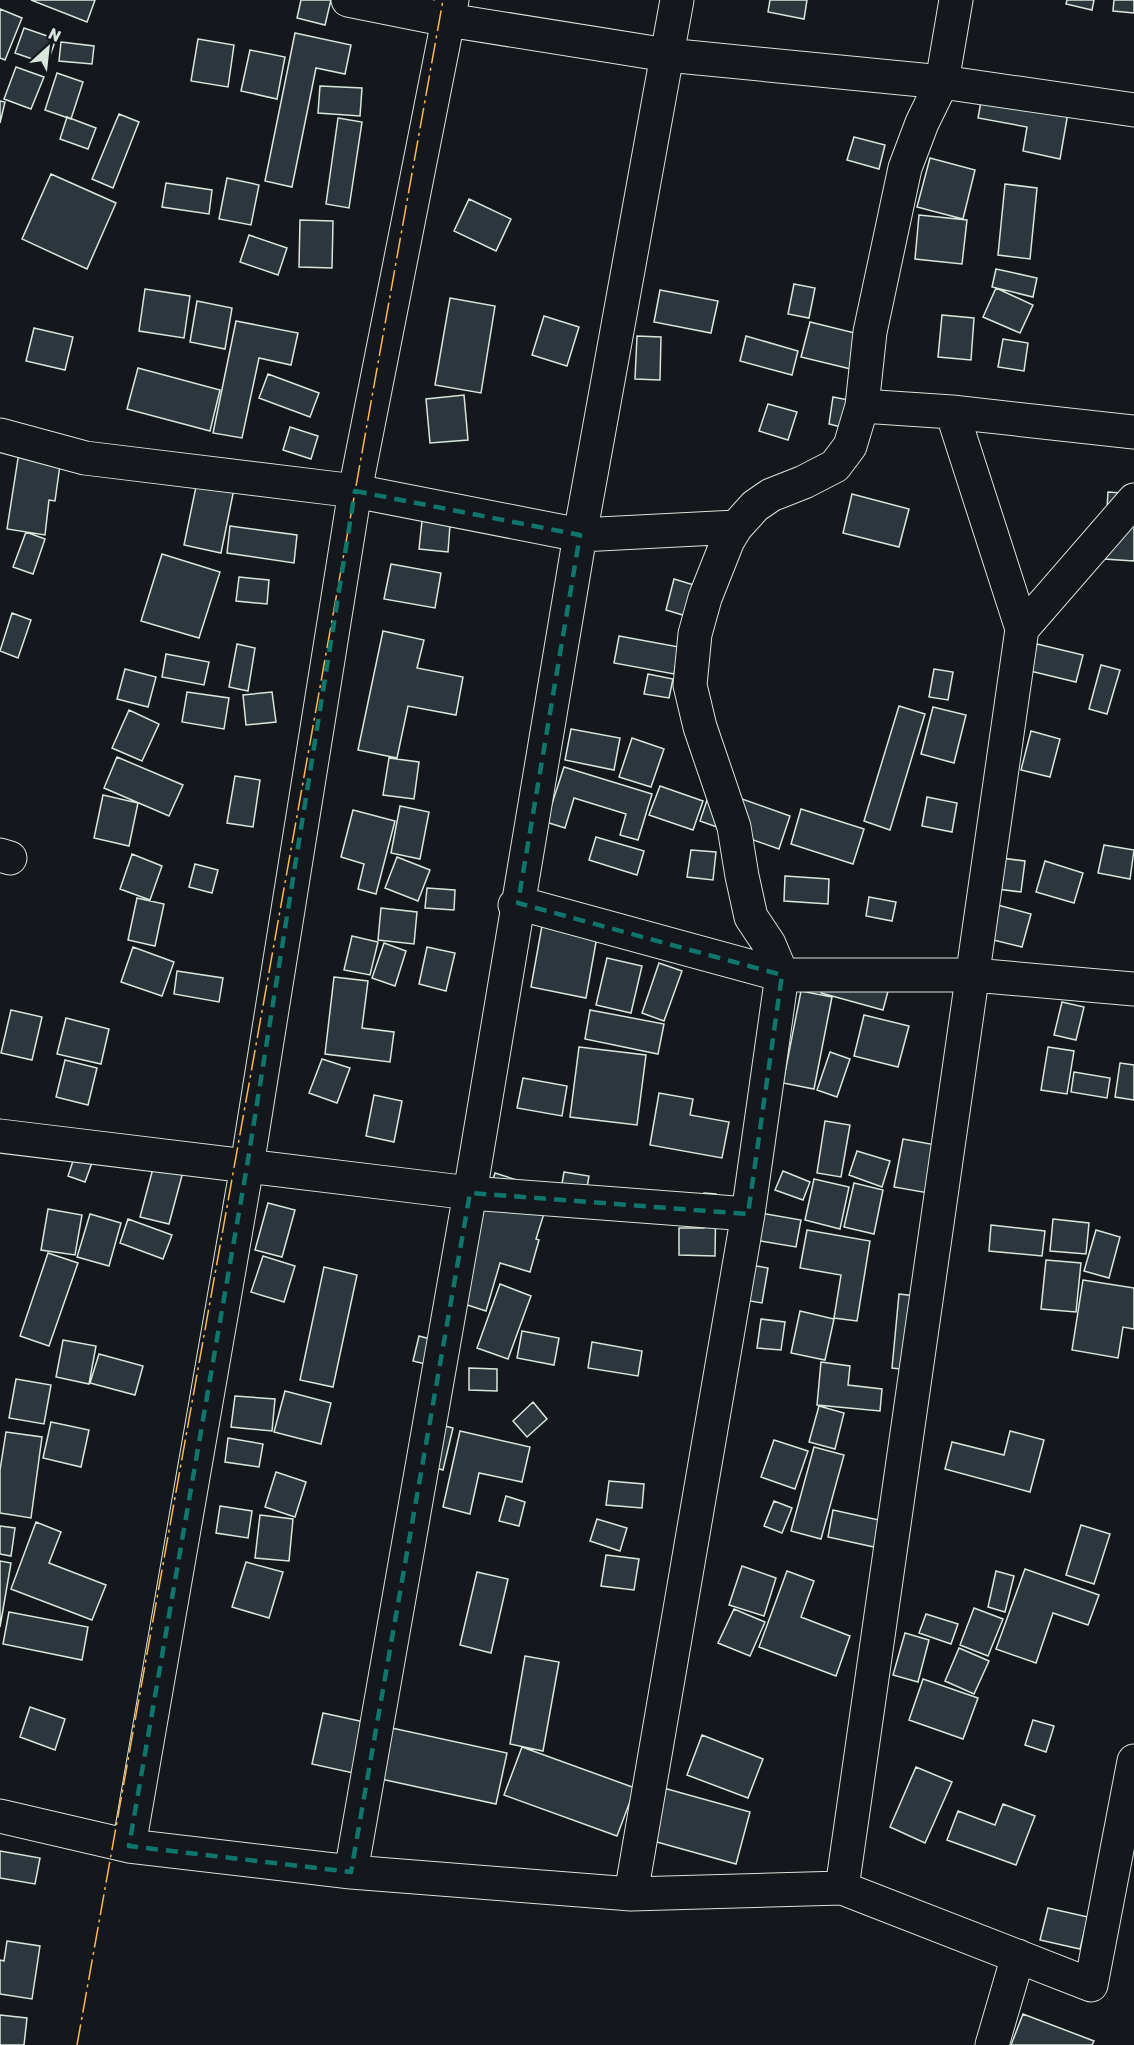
<svg xmlns="http://www.w3.org/2000/svg" width="1134" height="2045" viewBox="0 0 1134 2045" font-family="Rubik,sans-serif">
<rect width="100%" height="100%" fill="#14181c"/>
<path fill="#2c363c" stroke="#d8e6dc" stroke-width="1.5" d="M31 0H95L87 22Z
M301 0H331L325 25 297 18Z
M770 0H807L804 19 768 12Z
M1067 0H1094L1092 10 1066 4Z
M1114 0H1134V13L1113 11Z
M0 9 22 18 5 60 0 58Z
M24 28 56 39 47 64 15 53Z
M295 33 351 45 345 74 316 68 292 187 265 181Z
M198 39 234 45 228 87 191 81Z
M61 42 94 46 92 64 59 61Z
M250 50 285 57 277 99 241 91Z
M16 67 44 77 31 109 4 99Z
M57 73 83 82 71 119 45 110Z
M984 85 1070 101 1060 159 1023 151 1027 127 978 118Z
M320 86 362 88 360 116 318 113Z
M0 101 5 102 0 123Z
M119 114 139 122 113 188 92 179Z
M67 117 96 128 88 149 60 139Z
M338 118 362 122 349 208 326 204Z
M854 137 885 145 879 169 847 160Z
M930 158 975 170 963 219 917 207Z
M51 174 116 203 87 269 22 239Z
M227 178 259 185 251 225 219 219Z
M166 183 212 190 209 214 162 207Z
M1005 184 1037 188 1030 259 998 255Z
M469 199 511 219 496 251 454 231Z
M919 215 967 220 962 264 915 259Z
M300 220 333 221 332 268 299 267Z
M249 235 287 248 278 275 240 262Z
M996 269 1037 278 1033 297 992 287Z
M794 284 815 288 809 318 788 314Z
M996 288 1033 305 1020 333 983 317Z
M145 289 190 296 184 338 139 331Z
M660 290 718 301 711 333 654 322Z
M450 298 495 306 481 393 435 385Z
M197 301 232 308 225 349 190 342Z
M942 315 974 318 971 360 938 357Z
M544 316 579 327 567 366 532 355Z
M236 321 298 333 291 365 259 358 242 438 213 433Z
M810 322 863 335 855 370 801 357Z
M34 328 73 337 65 370 26 361Z
M637 336 661 337 660 380 635 379Z
M746 336 798 351 792 375 740 361Z
M1003 339 1028 343 1024 371 998 367Z
M138 368 220 390 210 431 127 409Z
M268 374 319 393 310 417 259 398Z
M464 395 468 440 430 443 426 399Z
M833 397 854 401 849 429 829 424Z
M768 404 797 412 788 440 759 431Z
M290 427 318 436 311 459 283 450Z
M19 452 61 458 55 501 49 500 45 535 7 529Z
M198 477 235 484 221 553 184 545Z
M1108 492 1134 494V561L1104 559Z
M852 494 909 509 899 547 843 533Z
M422 521 450 525 448 552 419 549Z
M230 526 297 535 294 563 227 553Z
M26 532 45 539 33 574 13 567Z
M162 554 220 572 199 638 141 621Z
M391 564 441 573 435 608 384 599Z
M239 577 269 580 267 604 236 601Z
M674 579 694 585 686 616 666 610Z
M12 613 31 620 18 658 0 651Z
M383 631 424 640 417 668 463 677 456 715 408 706 397 758 358 750Z
M619 636 679 647 674 674 614 663Z
M237 644 255 648 248 691 229 687Z
M1037 644 1083 655 1076 682 1030 671Z
M166 654 209 662 204 685 162 677Z
M1101 665 1120 670 1107 714 1089 709Z
M125 669 156 677 148 707 117 699Z
M934 669 953 672 948 700 929 697Z
M648 674 673 679 669 698 644 694Z
M187 692 229 698 224 729 182 722Z
M272 692 276 722 246 725 243 695Z
M899 706 925 714 890 830 864 821Z
M933 707 966 715 954 763 921 754Z
M129 710 159 724 142 761 112 748Z
M571 729 620 738 614 770 565 760Z
M1031 731 1060 739 1050 777 1021 770Z
M632 738 664 749 651 787 619 777Z
M117 757 183 785 169 816 104 788Z
M389 758 419 762 414 799 383 795Z
M564 767 652 794 638 840 620 835 626 814 574 798 565 828 546 822Z
M235 776 260 780 253 827 227 823Z
M660 786 703 801 693 830 649 815Z
M711 788 790 816 779 849 700 821Z
M103 795 138 803 129 846 94 838Z
M927 797 957 803 952 832 922 826Z
M400 806 429 812 420 859 391 853Z
M801 809 864 829 853 864 791 844Z
M353 810 395 821 376 894 358 889 364 864 341 857Z
M596 837 644 851 637 875 589 860Z
M1104 845 1134 850 1130 879 1098 873Z
M691 850 716 852 713 880 687 877Z
M132 854 162 866 150 900 120 889Z
M397 857 430 870 418 901 385 888Z
M1001 858 1025 861 1021 892 997 889Z
M1045 861 1083 873 1074 903 1036 892Z
M195 864 218 870 212 893 189 887Z
M785 876 829 879 828 904 784 901Z
M427 888 455 890 454 910 425 908Z
M869 897 896 902 892 921 866 916Z
M137 898 164 904 155 946 128 940Z
M994 904 1031 914 1022 947 985 938Z
M381 908 417 912 414 944 378 940Z
M543 920 598 931 586 998 531 987Z
M352 936 378 942 370 975 344 970Z
M384 943 406 951 395 986 372 978Z
M133 947 174 962 162 996 121 982Z
M427 947 455 953 446 991 419 984Z
M607 958 642 966 631 1013 596 1005Z
M659 963 682 971 664 1021 642 1013Z
M829 963 891 980 883 1010 821 993Z
M177 971 223 978 219 1002 174 994Z
M334 977 368 981 362 1028 394 1032 390 1062 325 1054Z
M801 991 832 997 814 1089 783 1083Z
M1062 1002 1084 1007 1076 1040 1054 1035Z
M11 1010 42 1017 32 1060 1 1053Z
M590 1010 664 1024 658 1054 585 1039Z
M864 1015 909 1026 898 1067 854 1056Z
M66 1018 109 1029 101 1064 57 1054Z
M579 1047 646 1055 637 1125 570 1117Z
M1048 1047 1074 1051 1067 1094 1041 1090Z
M830 1052 850 1059 837 1097 817 1090Z
M322 1059 350 1068 337 1103 309 1093Z
M65 1060 97 1068 88 1105 56 1097Z
M1120 1063 1134 1065V1100L1115 1097Z
M1074 1072 1110 1078 1107 1098 1071 1092Z
M523 1078 567 1086 562 1116 517 1108Z
M659 1093 693 1099 690 1115 729 1122 722 1158 650 1145Z
M374 1095 402 1101 394 1142 366 1136Z
M825 1121 850 1125 841 1177 817 1173Z
M903 1139 936 1145 928 1193 894 1187Z
M80 1140 98 1146 85 1182 68 1176Z
M857 1151 890 1161 882 1187 849 1175Z
M155 1161 184 1168 169 1224 140 1217Z
M783 1171 810 1182 803 1200 775 1190Z
M564 1172 589 1176 585 1199 560 1195Z
M495 1173 551 1191 536 1239 539 1240 530 1272 500 1263 486 1311 455 1301Z
M814 1179 849 1187 840 1229 805 1220Z
M854 1183 883 1190 874 1234 844 1227Z
M704 1193 716 1194 715 1256 679 1255V1228H704Z
M268 1203 295 1210 282 1257 255 1250Z
M48 1209 82 1215 75 1255 41 1250Z
M760 1213 801 1220 796 1247 755 1240Z
M90 1214 121 1223 109 1266 77 1257Z
M128 1219 172 1235 163 1259 120 1243Z
M1053 1219 1089 1223 1086 1254 1050 1251Z
M991 1225 1045 1231 1042 1256 989 1251Z
M807 1230 870 1241 857 1321 834 1318 841 1275 800 1268Z
M1096 1230 1120 1237 1109 1278 1084 1271Z
M48 1253 78 1263 49 1346 20 1336Z
M263 1256 295 1266 284 1302 251 1292Z
M1046 1260 1081 1263 1076 1312 1041 1309Z
M738 1263 768 1268 762 1303 732 1298Z
M324 1267 357 1275 333 1387 300 1380Z
M1083 1280 1134 1288V1329L1123 1327 1118 1358 1072 1350Z
M500 1284 531 1296 508 1359 477 1348Z
M899 1294 924 1297 917 1371 892 1368Z
M800 1311 834 1319 825 1360 791 1353Z
M761 1319 785 1322 781 1350 757 1348Z
M522 1331 559 1338 554 1365 517 1358Z
M419 1336 456 1346 450 1370 413 1361Z
M63 1340 96 1346 89 1384 56 1377Z
M592 1342 642 1351 638 1376 588 1368Z
M99 1354 143 1366 135 1395 90 1383Z
M821 1362 850 1366 848 1385 882 1389 880 1411 817 1405Z
M469 1368 497 1369V1391L469 1390Z
M16 1379 51 1385 44 1424 9 1418Z
M285 1391 331 1403 321 1444 274 1432Z
M235 1396 275 1399 272 1431 231 1427Z
M533 1402 547 1419 527 1437 513 1421Z
M819 1406 844 1413 835 1449 809 1442Z
M418 1419 453 1428 443 1470 407 1460Z
M51 1422 89 1430 81 1467 43 1458Z
M460 1431 530 1447 522 1482 479 1473 470 1514 443 1507Z
M1010 1431 1044 1440 1030 1492 945 1469 952 1442 1004 1455Z
M6 1432 42 1437 31 1518 0 1513V1470Z
M228 1438 263 1444 259 1467 225 1462Z
M774 1440 808 1451 795 1489 761 1477Z
M814 1447 844 1455 821 1539 791 1531Z
M276 1472 306 1482 295 1517 265 1507Z
M609 1481 644 1484 642 1508 606 1505Z
M506 1496 525 1502 519 1526 499 1521Z
M774 1501 792 1508 782 1533 764 1526Z
M220 1506 252 1511 248 1538 216 1533Z
M833 1510 879 1520 874 1547 828 1537Z
M260 1515 293 1519 289 1561 255 1558Z
M597 1519 627 1528 620 1551 590 1541Z
M36 1522 61 1532 49 1563 106 1585 92 1620 11 1589Z
M1081 1525 1110 1534 1094 1584 1066 1575Z
M0 1526 15 1528 11 1556 0 1554Z
M606 1555 639 1559 634 1590 601 1586Z
M0 1561 11 1563 0 1627Z
M246 1562 283 1572 269 1618 232 1607Z
M742 1566 776 1578 764 1616 729 1605Z
M1025 1569 1099 1595 1088 1625 1053 1613 1036 1663 996 1649Z
M787 1571 814 1581 801 1617 850 1636 836 1676 759 1647Z
M996 1571 1014 1576 1005 1612 988 1607Z
M477 1572 508 1579 491 1653 460 1645Z
M974 1608 1003 1619 988 1656 960 1645Z
M734 1609 765 1622 750 1656 718 1643Z
M9 1612 88 1627 82 1660 3 1644Z
M926 1614 958 1624 951 1644 919 1633Z
M905 1633 929 1640 918 1682 893 1675Z
M959 1648 989 1661 974 1694 945 1681Z
M525 1656 559 1662 543 1751 510 1744Z
M923 1679 978 1698 963 1739 909 1720Z
M30 1707 65 1719 55 1750 20 1737Z
M323 1713 507 1753 496 1804 312 1764Z
M1033 1720 1054 1726 1046 1752 1025 1745Z
M702 1735 763 1759 748 1798 687 1775Z
M522 1747 635 1788 617 1836 504 1795Z
M916 1767 952 1782 925 1843 890 1827Z
M642 1782 750 1812 736 1864 628 1834Z
M1003 1804 1035 1816 1016 1865 947 1840 958 1811 995 1825Z
M0 1851 40 1858 35 1884 0 1878Z
M1048 1908 1088 1917 1080 1949 1040 1940Z
M7 1941 40 1946 32 1999 0 1994V1960L4 1961Z
M1023 2014 1094 2041 1092 2045H1011Z
M0 2015 27 2018 24 2045H0Z"/>
<g fill="none" stroke-linecap="round" stroke-linejoin="round">
<g stroke="#d8e6dc" stroke-width="35">
<path id="minor" d="M348 0 448 20 667 55 942 82 1134 110
M862 406 952 412 1134 432
M0 435 85 458 355 491 580 535 736 527 755 506 771 495 804 482 835 466 850 446 862 406 870 332 905 168 922 123 942 82 956 0
M1022 629 1134 500
M0 855 10 858
M515 905 518 903 782 975H973L1134 989
M0 1136 470 1193 748 1214
M0 1816 129 1846 351 1872 631 1894 842 1888 1091 1985 1134 1761
M129 1846 247 1166 355 491 452 0
M351 1872 470 1193 580 535 677 0
M842 1888 1022 629 952 412
M631 1894 748 1214 782 975 769 944 751 917 742 876 734 827 700 727 690 685 695 634 705 598 728 540 736 527
M992 2045 1018 1956"/>
</g>
<use href="#minor" stroke="#14181c" stroke-width="33"/>
<path stroke="#ffb74d" stroke-width="1.5" stroke-dasharray="21 4.5 3 4.5" stroke-linecap="butt" d="M77 2045 443 0"/>
</g>
<path fill="none" stroke="#0f766e" stroke-width="4.5" stroke-dasharray="12 8" stroke-linejoin="round" d="M355 491 580 535 518 903 782 975 748 1214 470 1193 351 1872 129 1846 247 1166Z"/>
<g transform="translate(48 48) rotate(27)" stroke="#14181c" stroke-width="4.5" paint-order="stroke">
<path d="M0-4.5L10 22L0 15L-10 22Z" fill="#d8e6dc"/>
<text y="-9" font-size="16" font-weight="bold" text-anchor="middle" fill="#d8e6dc">N</text>
</g>
</svg>
